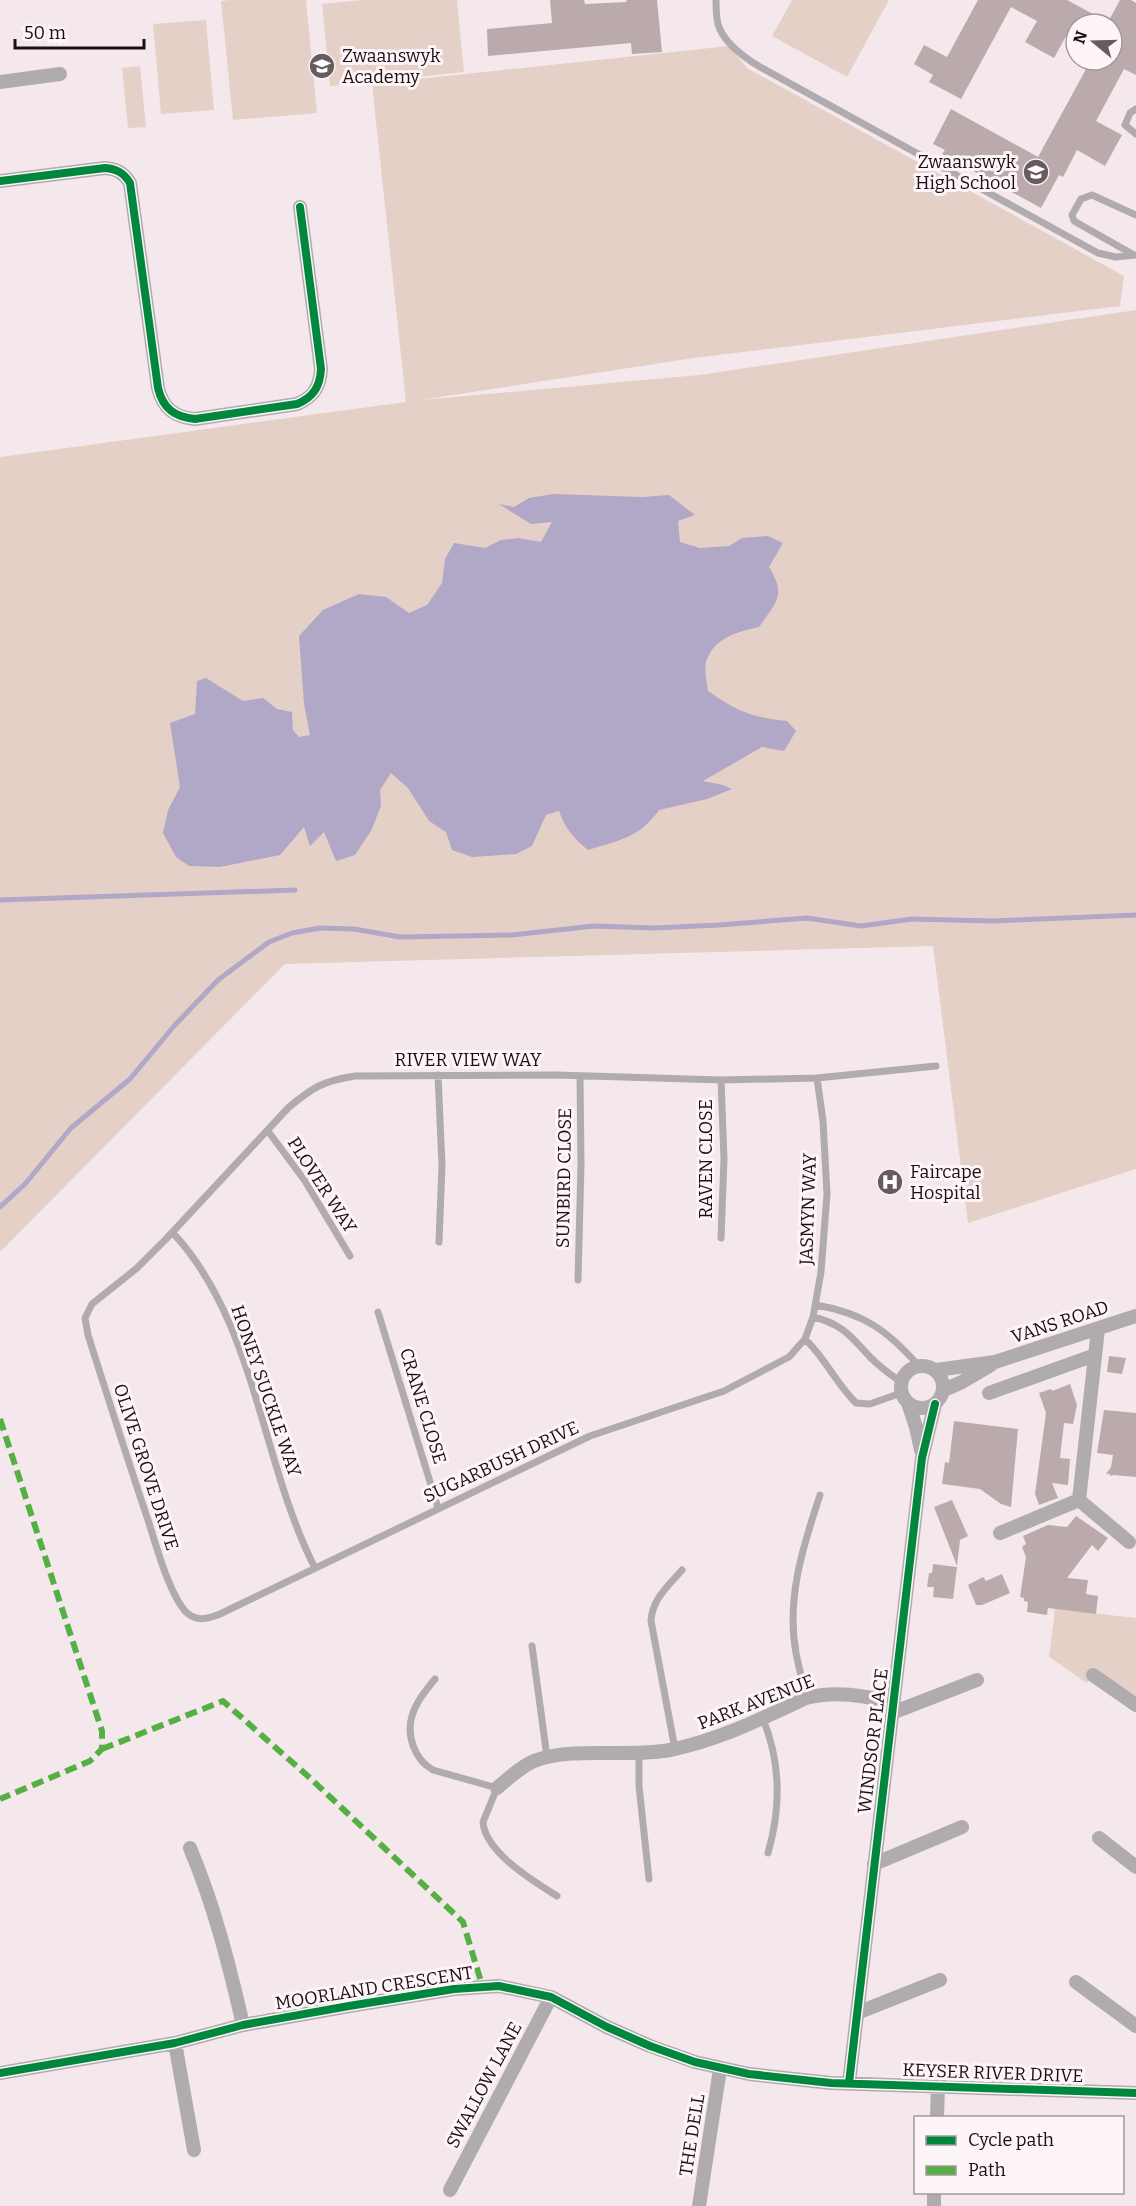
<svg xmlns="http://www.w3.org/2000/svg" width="1136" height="2206" viewBox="0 0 1136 2206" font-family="Bitter,serif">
<rect width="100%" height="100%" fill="#f5e8ec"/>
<path fill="#e5d0c7" d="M230 0H306L317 113 233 120 221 1Z
M362 0H457L464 72 330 86 322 4Z
M792 0H889L847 77 772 36Z
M206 20 214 110 161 114 153 24Z
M729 46 747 68 1124 276 1120 306 694 358 421 400 699 375 1136 310V1169L968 1223 933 946 285 964 0 1252V457L406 402 372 84Z
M140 66 146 127 128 128 122 68Z
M1055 1609 1136 1618V1705L1093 1675 1087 1683 1049 1657Z"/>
<path fill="#b1a7c7" d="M553 494 642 497 669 495 695 515 678 521 680 542 700 548 729 546 742 538 768 536 783 543 769 567C787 596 776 602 759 627 736 632 714 638 706 662 704 670 707 683 708 691 738 712 751 717 787 721L796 731 784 751 762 747 703 781 723 785 732 789 707 799 659 810C639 838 620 840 588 850 574 839 565 828 559 811L546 815 532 846 516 854 472 857 452 850 446 832 429 821 408 788 391 773 380 790 381 806 371 831 355 855 336 861 324 832 310 846 304 827 280 855 220 867 189 866 176 857 163 833 168 810 180 787 170 723 195 714 197 681 206 678 243 701 263 698 277 709 292 712 293 730 299 737 310 735 304 704 299 636 323 610 359 594 386 597 409 613 427 605 442 583 445 559 454 543 485 548 501 540 518 538 541 542 552 522 531 524 499 504 514 507 529 498Z"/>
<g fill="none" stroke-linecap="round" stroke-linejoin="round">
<path stroke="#b1a7c7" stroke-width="5" d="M0 900 295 890
M0 1207 25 1184 71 1128 130 1079 174 1026 218 980 269 942 292 933 320 928 354 929 400 937 512 935 594 926 654 928 719 925 807 918 861 926 912 919 991 921 1136 915"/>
</g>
<path fill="#baaaab" d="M550 0H584L585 4 627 2 626 0H657L662 52 632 54 631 43 488 56 487 29 552 23Z
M978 0H1067L1108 22 1120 0H1131L1136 3V75L1124 69 1096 121 1122 135 1105 166 1077 150 1063 177 1059 175 1041 208 942 154 945 150 933 144 951 109 1038 157 1091 60H1112V24H1076V42L1066 36 1054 58 1025 42 1037 21 1011 7 961 99 929 82 933 75 914 64 924 45 947 57Z
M1109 1356 1126 1358 1122 1374 1107 1372Z
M1070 1384 1077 1405 1073 1424 1064 1423 1060 1458 1070 1459 1068 1485 1052 1483 1058 1498 1039 1505 1035 1494 1046 1413 1039 1393 1051 1389 1052 1391Z
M1104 1410 1136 1413V1477L1114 1475 1110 1476V1474H1106L1111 1467 1113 1455 1097 1453Z
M954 1421 1018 1429 1011 1507 1001 1504 980 1489 942 1484 945 1462 949 1463Z
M952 1500 968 1536 960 1540 957 1566 934 1507Z
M1076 1516 1108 1538 1098 1551 1092 1545 1067 1578 1088 1580 1086 1594 1098 1596 1096 1614 1048 1608 1047 1615 1027 1612 1028 1602 1024 1601V1598L1020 1597 1026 1557 1022 1547 1026 1544 1023 1536 1048 1525 1067 1527Z
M933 1564 957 1567 953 1599 933 1597 934 1587H927L929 1573H932Z
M1002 1574 1010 1593 982 1605H976L968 1585 983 1577 986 1581Z"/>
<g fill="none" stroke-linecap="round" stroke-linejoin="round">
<path stroke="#b0abaf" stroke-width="7" d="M716 0C716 8 716 16 718 24 723 42 745 58 760 67L1098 253 1116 257 1136 255
M1136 109 1130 113 1125 125 1136 134
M1134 255 1074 221 1072 215 1081 199 1092 195 1136 215
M438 1075 442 1165 439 1242
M817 1078 823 1121 827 1194 821 1272 813 1317 805 1339 789 1357 724 1391 590 1436 220 1614C208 1619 196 1622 186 1612 170 1595 156 1546 149 1523 128 1461 108 1398 88 1335L85 1318 92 1304 137 1268 167 1238 288 1108C313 1087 323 1081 355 1076L557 1075 721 1080 817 1078 936 1066
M268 1131 305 1181 350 1256
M173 1233C256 1322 261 1463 315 1568
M721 1238 724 1159 721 1080
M578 1280 581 1165 580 1076
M816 1305C863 1313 887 1330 918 1365
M378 1312 438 1508
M813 1317C843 1324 851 1337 871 1358 880 1367 891 1375 901 1382
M805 1339C826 1359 835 1382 856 1403L870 1404 901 1393
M532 1646 547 1757
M435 1679C426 1690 416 1702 412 1716 406 1736 415 1760 433 1770L497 1788 483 1822C485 1852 533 1881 557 1896
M806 1698C803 1683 799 1668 796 1653 786 1599 803 1546 820 1495
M763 1719C781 1763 781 1808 768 1853
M675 1749 651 1621C652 1599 669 1585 682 1570
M639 1754V1786L649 1879"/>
<path stroke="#b0abaf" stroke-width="14" d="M0 82 60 74
M0 181 105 168C117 169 124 173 130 183L158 388C163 409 175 417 195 419L297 404C314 397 320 386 321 369L300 207
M901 1387a21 21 0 1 1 42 0a21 21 0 1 1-42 0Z
M936 1370 995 1362 1136 1316
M944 1390 962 1382 991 1365
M989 1393 1095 1355
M908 1403 916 1427 921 1450
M1079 1500 1098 1329
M1079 1500 1129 1542
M1000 1533 1079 1500
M1093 1675 1136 1705
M892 1713 977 1680
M497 1788C509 1778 520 1767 534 1761 573 1746 627 1758 670 1750 719 1740 761 1719 806 1698 835 1690 864 1696 893 1702
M1099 1838 1136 1867
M190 1848C214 1905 229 1964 243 2025
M874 1864 962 1827
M1076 1982 1136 2026
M857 2013 940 1980
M175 2043 194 2150
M0 2073 175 2043 243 2025 349 2006 454 1989 499 1986 551 1997 607 2027 650 2046 695 2062 749 2074 831 2083 1136 2093
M849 2083 922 1458 935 1404
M937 2118 938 2086
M450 2190 551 1997
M699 2206 720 2069
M934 2206V2192"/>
<path stroke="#55b044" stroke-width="6" stroke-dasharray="12 6" stroke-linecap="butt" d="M0 1419 102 1731V1749L90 1761 0 1799
M102 1749 223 1701 310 1778 463 1922 482 1985"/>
<g stroke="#fdf5f7" stroke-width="11">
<path id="cycleway" d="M0 181 105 168C117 169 124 173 130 183L158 388C163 409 175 417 195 419L297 404C314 397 320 386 321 369L300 207
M0 2073 175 2043 243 2025 349 2006 454 1989 499 1986 551 1997 607 2027 650 2046 695 2062 749 2074 831 2083 1136 2093
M849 2083 922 1458 935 1404"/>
</g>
<use href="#cycleway" stroke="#00873e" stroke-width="8"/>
</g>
<defs>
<g id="school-disc" transform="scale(1.35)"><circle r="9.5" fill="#685b60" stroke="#fdf5f7"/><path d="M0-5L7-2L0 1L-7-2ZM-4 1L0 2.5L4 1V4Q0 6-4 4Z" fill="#fff"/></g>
<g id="hospital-disc" transform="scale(1.35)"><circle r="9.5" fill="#685b60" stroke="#fdf5f7"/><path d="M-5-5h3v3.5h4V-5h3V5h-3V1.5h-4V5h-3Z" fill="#fff"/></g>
</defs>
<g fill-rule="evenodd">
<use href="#school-disc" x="322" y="66"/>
<use href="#school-disc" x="1036" y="172"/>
<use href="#hospital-disc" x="890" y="1182"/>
</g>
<g text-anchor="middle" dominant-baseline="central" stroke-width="6" stroke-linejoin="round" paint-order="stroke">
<g font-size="18" fill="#1c0f14" stroke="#fdf5f7" text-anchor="start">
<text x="342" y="56">Zwaanswyk<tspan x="342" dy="21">Academy</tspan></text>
<text x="1016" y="162" text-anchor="end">Zwaanswyk<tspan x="1016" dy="21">High School</tspan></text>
<text x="910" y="1172">Faircape<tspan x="910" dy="21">Hospital</tspan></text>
</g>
<g font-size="18" fill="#1c0f14" stroke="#fdf5f7">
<text x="468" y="1060">RIVER VIEW WAY</text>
<text transform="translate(706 1159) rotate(-90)">RAVEN CLOSE</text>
<text transform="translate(564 1178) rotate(-89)">SUNBIRD CLOSE</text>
<text transform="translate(322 1185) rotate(57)">PLOVER WAY</text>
<text transform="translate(808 1209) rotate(-88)">JASMYN WAY</text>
<text transform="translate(1060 1322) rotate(-18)">VANS ROAD</text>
<text transform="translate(266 1391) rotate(71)">HONEY SUCKLE WAY</text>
<text transform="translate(423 1406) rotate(73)">CRANE CLOSE</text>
<text transform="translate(501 1462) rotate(-25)">SUGARBUSH DRIVE</text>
<text transform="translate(146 1467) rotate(72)">OLIVE GROVE DRIVE</text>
<text transform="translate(756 1702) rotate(-21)">PARK AVENUE</text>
<text transform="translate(873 1741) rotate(-83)">WINDSOR PLACE</text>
<text transform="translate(374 1988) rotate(-9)">MOORLAND CRESCENT</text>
<text transform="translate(993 2073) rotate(2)">KEYSER RIVER DRIVE</text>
<text transform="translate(484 2085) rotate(-62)">SWALLOW LANE</text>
<text transform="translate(692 2135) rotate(-81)">THE DELL</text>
</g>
</g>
<rect x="914" y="2116" width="210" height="78" fill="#fdf5f7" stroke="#a3999c" stroke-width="1.5"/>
<rect x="926" y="2136" width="30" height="9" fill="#00873e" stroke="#a3999c" stroke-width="1.5"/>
<text x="968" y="2146" font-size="18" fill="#1c0f14">Cycle path</text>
<rect x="926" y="2166" width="30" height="9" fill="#55b044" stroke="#a3999c" stroke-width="1.5"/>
<text x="968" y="2176" font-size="18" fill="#1c0f14">Path</text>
<g transform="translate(1094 42) rotate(289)"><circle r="28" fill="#fdf5f7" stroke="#a3999c" stroke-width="1.5"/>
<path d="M0-4.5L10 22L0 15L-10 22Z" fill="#685b60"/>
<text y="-9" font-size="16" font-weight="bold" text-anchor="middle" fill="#1c0f14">N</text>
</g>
<path d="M15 39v9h129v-9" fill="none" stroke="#1c0f14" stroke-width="3"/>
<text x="24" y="39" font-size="18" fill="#1c0f14" stroke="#fdf5f7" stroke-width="4.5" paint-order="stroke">50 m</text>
</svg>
